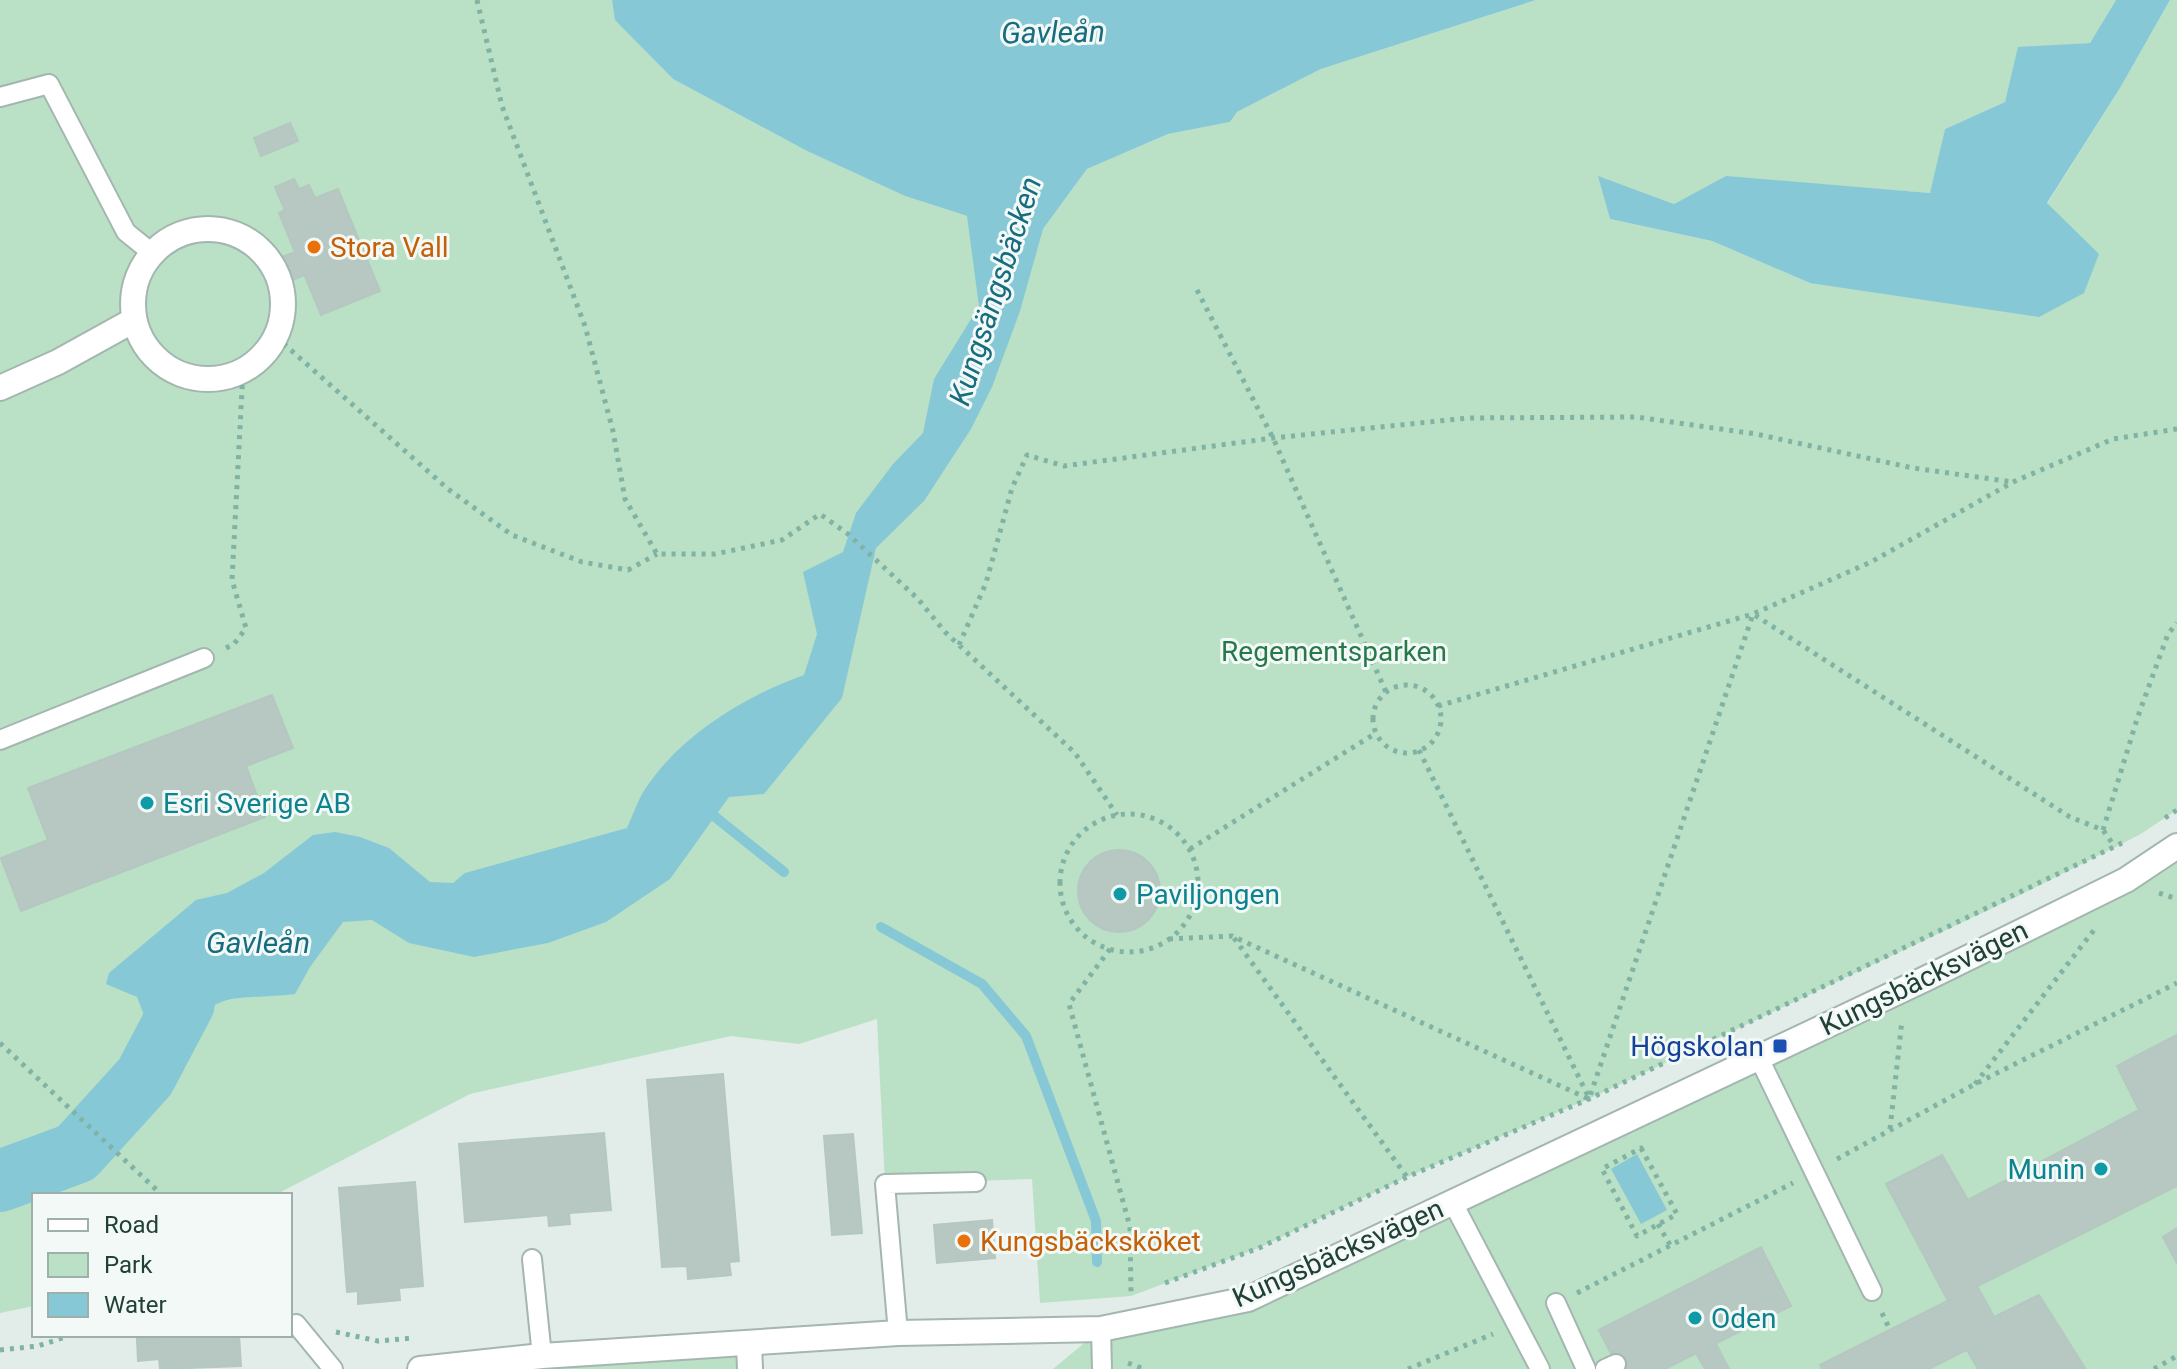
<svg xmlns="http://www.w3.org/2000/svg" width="2177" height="1369" viewBox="0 0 2177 1369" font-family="Roboto,sans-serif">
<rect width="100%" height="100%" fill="#e2ede9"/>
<path fill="#bae0c5" d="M0 0H612L616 20 673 79 807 151 905 196 1013 231 1043 229 1087 169 1168 134 1230 122 1237 112 1321 69 1536 0H2116L2090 43 2019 48 2005 102 1945 129 1931 193 1726 177 1674 204 1599 177 1610 219 1712 241 1810 283 2047 204 2120 88 2170 0H2177V810L2139 835 2018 896 1589 1099 1407 1177 1259 1248 1131 1296 1040 1303 1032 1179 885 1184 877 1019 799 1044 731 1036 470 1094 275 1195H34V1306L0 1313Z
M2177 844V1369H1053L1101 1329 1248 1299Z
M749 1343 750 1369H437Z"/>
<path fill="#87c8d6" d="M612 0H1536L1321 69 1237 112 1230 122 1168 134 1087 169 1043 229 1020 311 992 387 971 429 924 501 876 548 842 698 764 794 729 797 670 879 606 922 548 943 474 957 409 943 372 920 343 922 310 967 295 994C275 997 244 996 227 1000 185 1012 178 1058 165 1094L134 1069 144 1015 137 997 106 984 109 973 196 900 227 893 264 873 313 835 335 832 360 837 389 848 430 882 453 883 465 873 627 828C632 817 636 805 642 794 677 737 743 697 804 675L817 634 803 572 843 552 856 513 893 464 923 433 934 379 979 306 967 216 905 196 807 151 673 79 615 20Z
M2116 0H2170L2120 88 2047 203 2099 254 2084 293 2039 317 1810 283 1712 241 1610 219 1598 176 1674 204 1726 176 1930 193 1945 129 2005 102 2018 47 2090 43Z
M1637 1154 1667 1210 1641 1224 1611 1169Z"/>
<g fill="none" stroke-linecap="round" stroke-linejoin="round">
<path stroke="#87c8d6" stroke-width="10" d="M704 808 784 872
M881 927 982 984 1026 1036 1096 1221 1097 1262"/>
<path stroke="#87c8d6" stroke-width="62" d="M0 1181 76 1153 145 1077 184 1003"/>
</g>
<path fill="#b7c8c2" stroke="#b4c7c0" stroke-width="2" d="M290 123 298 141 261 156 254 138Z
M294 179 299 189 279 197 275 187Z
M309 185 315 198 338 189 380 291 321 315 279 213 285 210 279 197Z
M295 252 304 275 291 281 282 257Z
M272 695 293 748 246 766 265 817 21 911 1 858 48 840 28 788Z
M1078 891a41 41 0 1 1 82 0a41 41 0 1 1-82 0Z
M2177 1035V1186L1948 1301 1886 1184 1942 1155 1968 1200 2139 1110 2117 1066Z
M723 1074 739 1261 729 1262 731 1275 688 1279 687 1266 662 1267 647 1080Z
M604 1133 611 1210 569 1213 570 1224 549 1226 548 1215 465 1222 459 1144Z
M853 1134 862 1233 832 1235 824 1136Z
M415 1182 423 1286 399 1288 400 1300 358 1304V1291L347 1292 339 1188Z
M992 1220 995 1258 937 1263 934 1225Z
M2177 1228V1263L2163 1237Z
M1761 1247 1791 1306 1665 1369H1619L1599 1330Z
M1977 1286 1994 1317 1980 1324 1988 1339 1929 1369H1822L1820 1365Z
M2039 1295 2085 1368 1978 1369 1967 1350 1988 1339 1980 1324Z
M157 1335H239L241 1366 160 1369 159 1359 138 1361 137 1339 157 1338Z
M1716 1344 1729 1369H1705L1696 1353Z"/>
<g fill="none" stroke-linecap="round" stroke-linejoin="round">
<g stroke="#a4b6b0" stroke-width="22">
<path id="service" d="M0 97 49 84 126 232 152 253
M0 740 204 658
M1758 1056 1872 1291
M1452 1201 1540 1369
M532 1259 542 1356
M1556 1303 1586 1369
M296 1324 333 1369
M1101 1329 1102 1369
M898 1333 885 1184 976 1182
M1605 1369 1616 1364"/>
</g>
<g stroke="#a4b6b0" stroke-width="28">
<path id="minor" d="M133 304a75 75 0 1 1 150 0a75 75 0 1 1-150 0Z
M0 388 58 362 134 320
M749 1343 750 1369"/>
</g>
<g stroke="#a4b6b0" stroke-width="28">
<path id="tertiary" d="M420 1369 542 1356 898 1333 1101 1329 1248 1299 1925 979 2126 880 2177 846"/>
</g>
<path stroke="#81b3a4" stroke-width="5" stroke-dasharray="4 6" stroke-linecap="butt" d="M477 0 502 106 585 326 613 431 625 499 657 554H715L782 540 820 514 848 534 918 599 945 632 1075 753 1117 815
M1197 290 1273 438 1386 692
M276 337 448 489 512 535 582 562 628 570 657 554
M959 645 986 583 1012 488 1027 455 1064 466 1273 438 1468 418 1636 417 1756 434 1913 468 2013 482
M226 648 234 644 246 628 232 580 243 371
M1373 719a34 34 0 1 1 68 0a34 34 0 1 1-68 0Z
M1438 706 1753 614 1871 562 2013 482 2113 439 2177 429
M1419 750 1589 1098
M1060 883a69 69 0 1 1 138 0a69 69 0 1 1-138 0Z
M2165 818 2177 810
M2103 830 2138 716 2168 634 2177 623
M1190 849 1376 733
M2159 893 2177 899
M1234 938 1407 1177
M1169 939 1232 936 1589 1099 1753 614 2070 817 2103 830 2115 847
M1110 949 1069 1004 1130 1227 1131 1294
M0 1043 162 1195
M1975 1084 2094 930
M1890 1129 1902 1020
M1641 1148 1677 1214 1637 1236 1602 1169Z
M1837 1159 1975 1084 2177 983
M1658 1224 1670 1245
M1165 1283 1259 1248 1407 1177 1589 1099 2122 843
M1577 1293 1793 1183
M1882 1313 1890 1330
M336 1332 378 1341 413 1338
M0 1350 38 1346 71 1335
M1128 1363 1144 1369
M1408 1369 1493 1334
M2154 1369 2177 1356"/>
<use href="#service" stroke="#fff" stroke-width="18"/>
<use href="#minor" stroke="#fff" stroke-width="24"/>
<use href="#tertiary" stroke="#fff" stroke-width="24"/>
</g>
<g fill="#e8710a" stroke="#f3f9f6" stroke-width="3">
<circle cx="314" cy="247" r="8"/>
<circle cx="964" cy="1241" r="8"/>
</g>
<g fill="#0f9aa8" stroke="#f3f9f6" stroke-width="3">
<circle cx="147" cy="803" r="8"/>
<circle cx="1120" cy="894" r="8"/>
<circle cx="2101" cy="1169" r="8"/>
<circle cx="1695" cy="1318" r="8"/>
</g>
<rect fill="#1a4fb4" stroke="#f3f9f6" stroke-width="3" x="1772" y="1038" width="16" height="16" rx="4"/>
<g text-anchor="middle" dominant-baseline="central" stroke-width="6" stroke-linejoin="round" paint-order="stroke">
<g font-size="28" fill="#c56008" stroke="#f3f9f6" text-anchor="start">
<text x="330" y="247">Stora Vall</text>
<text x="980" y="1241">Kungsbäcksköket</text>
</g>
<g font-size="28" fill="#28794a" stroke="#f3f9f6">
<text x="1334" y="651">Regementsparken</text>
</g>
<g font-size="28" fill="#0d838f" stroke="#f3f9f6" text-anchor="start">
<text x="163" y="803">Esri Sverige AB</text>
<text x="1136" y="894">Paviljongen</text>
<text x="2085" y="1169" text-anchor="end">Munin</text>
<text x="1711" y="1318">Oden</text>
</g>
<g font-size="28" fill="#214038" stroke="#f3f9f6">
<text transform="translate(1924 978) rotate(-26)">Kungsbäcksvägen</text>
<text transform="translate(1338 1253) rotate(-24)">Kungsbäcksvägen</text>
</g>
<g font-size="28" fill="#164399" stroke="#f3f9f6" text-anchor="end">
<text x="1764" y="1046">Högskolan</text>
</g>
<g font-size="30" font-style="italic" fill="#176c80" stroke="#f3f9f6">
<text transform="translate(1053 32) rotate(-1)">Gavleån</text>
<text transform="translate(995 291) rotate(-72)">Kungsängsbäcken</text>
<text x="258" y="942">Gavleån</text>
</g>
</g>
<rect x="32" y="1193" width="260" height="144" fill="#f3f9f6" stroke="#9fafaa" stroke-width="2"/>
<rect x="48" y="1219" width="40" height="12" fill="#ffffff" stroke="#9fafaa" stroke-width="2"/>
<text x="104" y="1233" font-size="24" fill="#214038">Road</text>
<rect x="48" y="1253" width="40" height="24" fill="#bae0c5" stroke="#9fafaa" stroke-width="2"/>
<text x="104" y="1273" font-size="24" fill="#214038">Park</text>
<rect x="48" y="1293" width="40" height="24" fill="#87c8d6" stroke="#9fafaa" stroke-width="2"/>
<text x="104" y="1313" font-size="24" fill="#214038">Water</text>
</svg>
